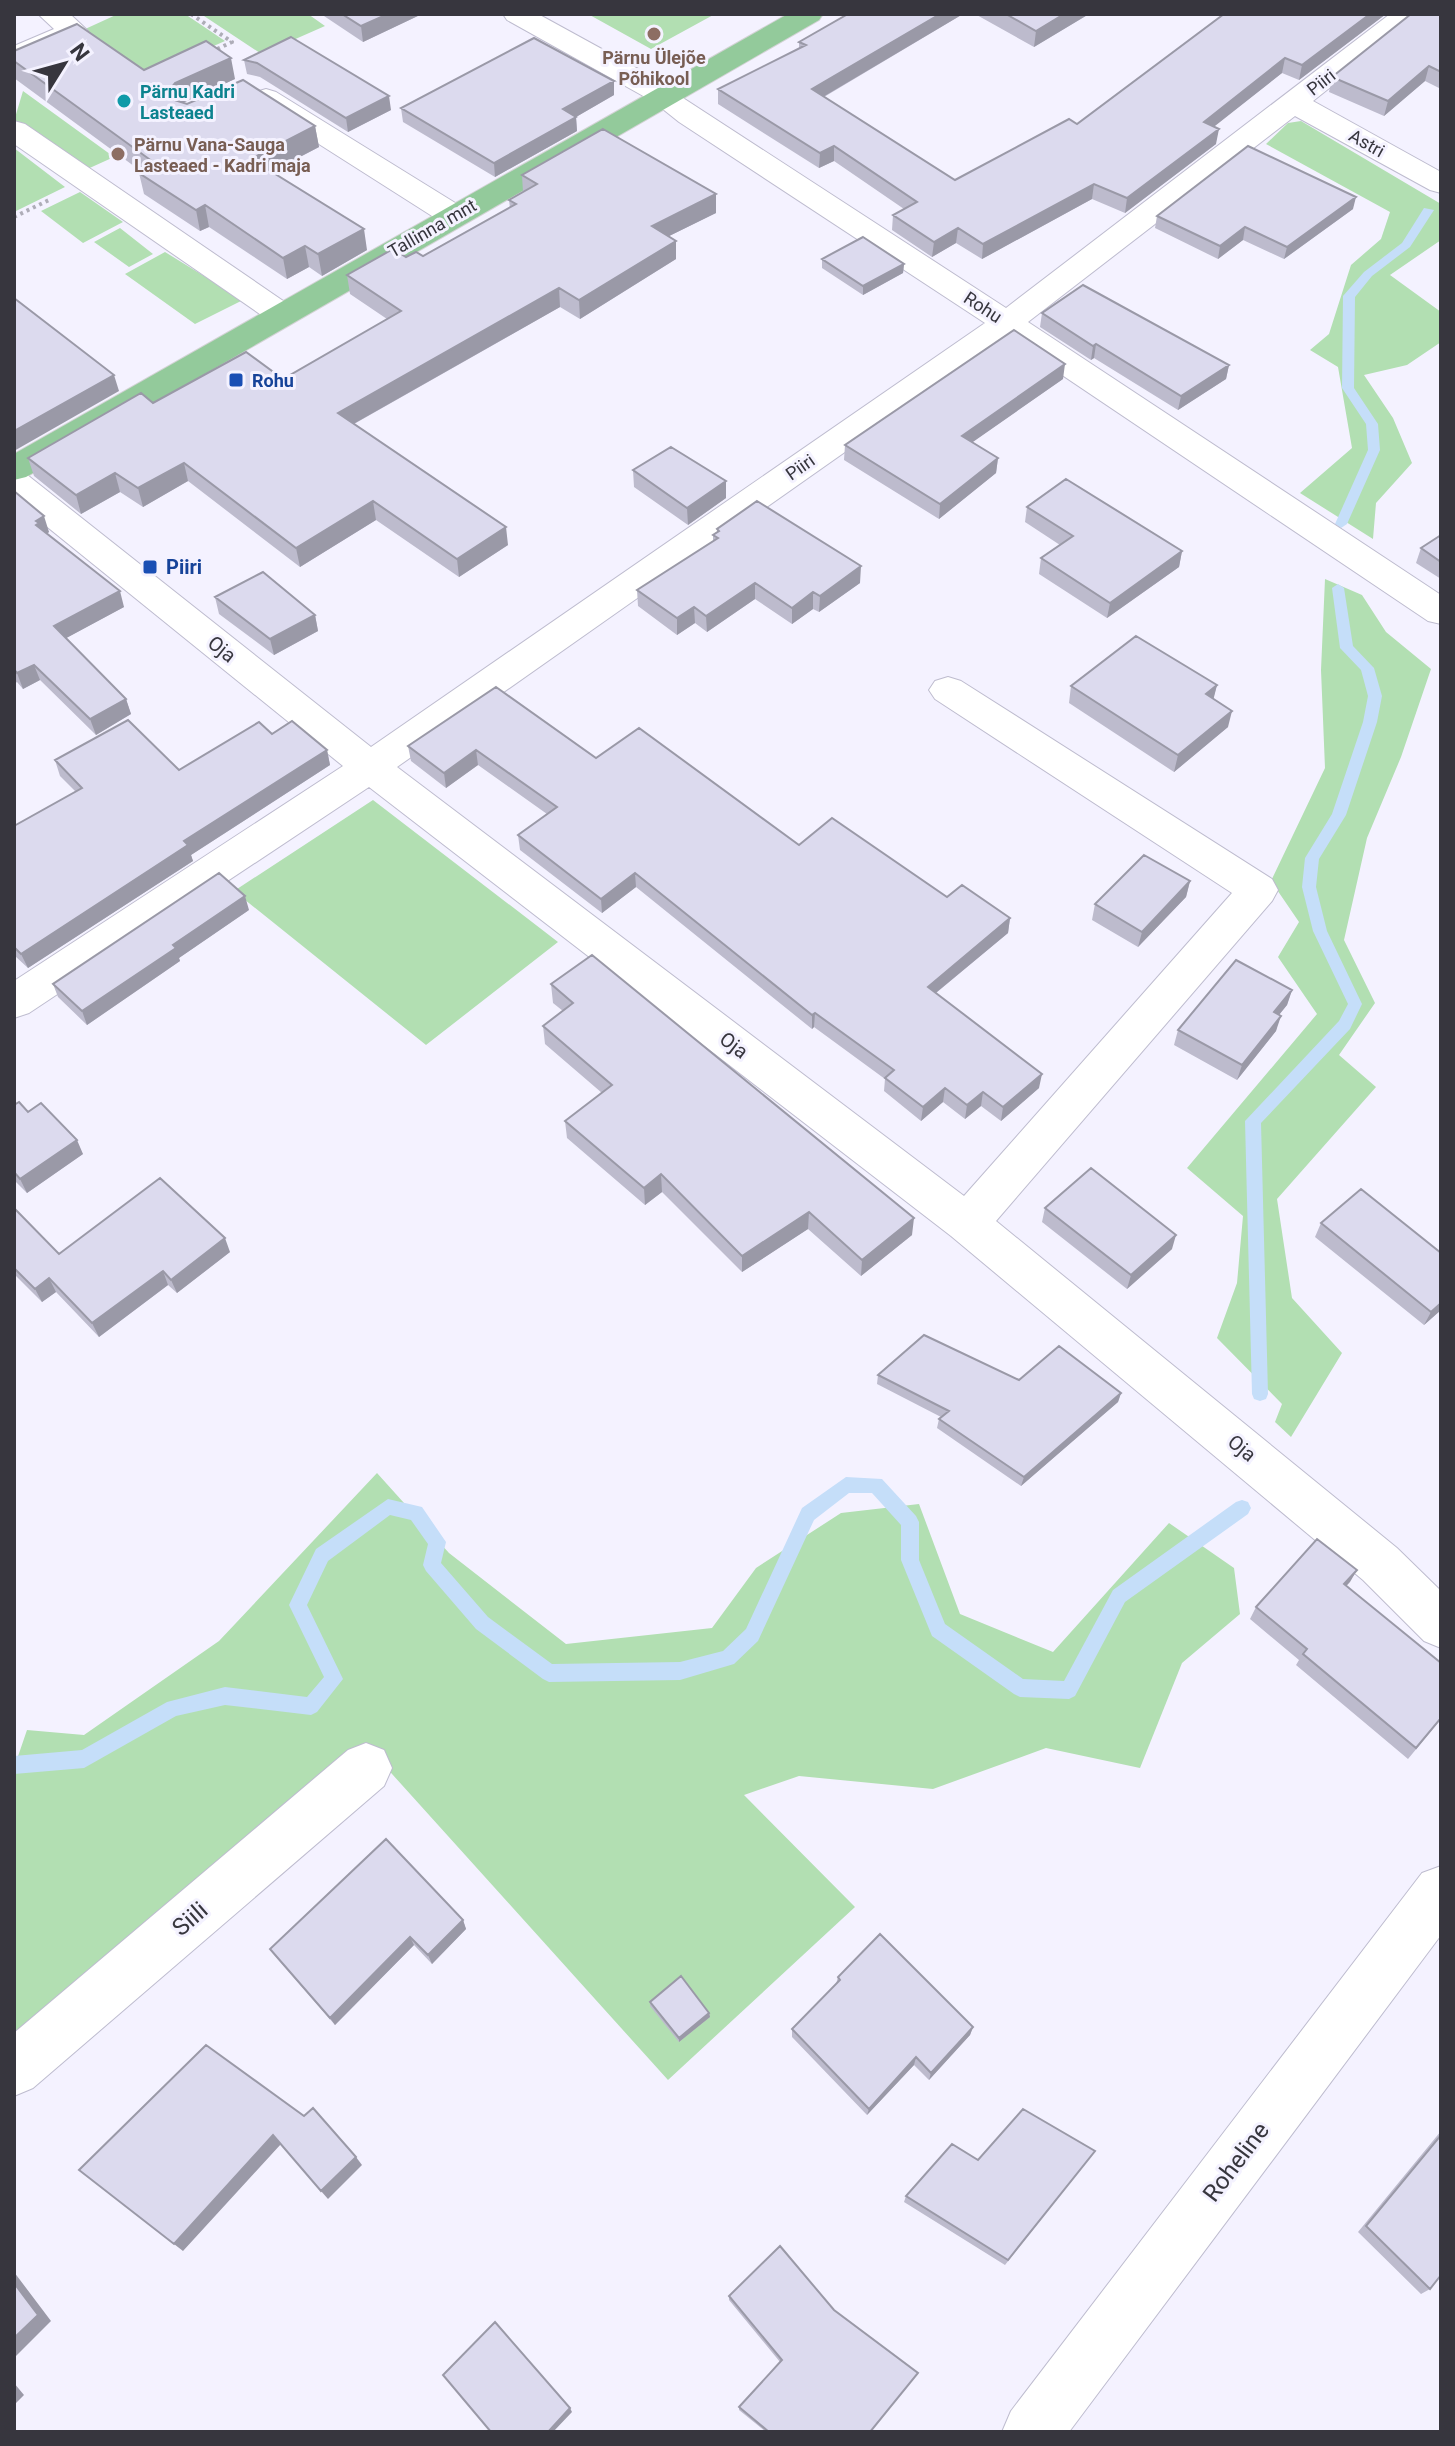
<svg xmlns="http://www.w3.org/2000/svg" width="1455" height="2446" viewBox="0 0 1455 2446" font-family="Roboto,sans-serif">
<rect width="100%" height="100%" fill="#f4f2ff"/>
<path fill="#b2dfb2" d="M118 14H185L225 41 148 75 83 30Z
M201 14H308L325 26 275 48 269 59Z
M588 14H715L651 49Z
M23 91 114 157 83 171 14 121Z
M1301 121 1441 204V240L1390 275 1441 312V342L1407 365 1364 375 1393 418 1412 463 1376 503 1373 539 1300 493 1352 448 1338 367 1310 350 1329 334 1351 265 1381 239 1390 212 1266 144 1288 123Z
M14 148 65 187 14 212Z
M80 192 123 222 83 243 41 211Z
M120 228 153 254 129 267 94 242Z
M165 252 243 300 195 324 125 274Z
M1325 579 1362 595 1386 632 1431 669 1401 757 1367 838 1344 940 1375 1003 1339 1055 1376 1087 1277 1199 1292 1298 1342 1353 1291 1437 1275 1422 1282 1404 1217 1338 1237 1283 1243 1216 1187 1168 1317 1014 1278 957 1299 922 1271 881 1325 768 1321 670Z
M373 800 558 942 426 1045 234 891Z
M377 1473 449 1553 566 1644 712 1628 756 1568 841 1513 919 1504 960 1614 1053 1652 1169 1523 1234 1568 1240 1614 1182 1663 1140 1768 1046 1748 933 1789 799 1776 744 1795 855 1907 668 2080 365 1744 14 2040V1768L27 1730 84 1735 219 1641Z"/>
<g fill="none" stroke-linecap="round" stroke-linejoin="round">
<path fill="#c5def9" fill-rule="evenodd" d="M1424 208 1434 210 1410 247 1372 276 1355 297 1354 388 1378 424 1380 450 1347 524 1341 528 1335 524 1368 450 1366 424 1342 388 1343 296 1364 272 1402 243Z
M1338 584 1344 588 1353 646 1374 668 1382 696 1377 722 1346 815 1319 859 1316 887 1327 931 1362 1004 1350 1029 1261 1123 1268 1394 1266 1399 1260 1401 1254 1399 1252 1394 1245 1121 1339 1021 1348 1004 1313 931 1302 887 1305 858 1332 814 1363 722 1368 696 1361 670 1340 648 1332 588Z
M846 1477 882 1479 916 1516 919 1522V1560L945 1624 1023 1679 1064 1681 1113 1590 1236 1502 1242 1500 1248 1502 1251 1508 1248 1514 1125 1602 1075 1696 1069 1699 1020 1697 1014 1694 932 1636 901 1560V1525L872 1493H849L814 1520 758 1641 734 1664 680 1680 549 1682 543 1679 476 1629 426 1571 423 1565 428 1544 411 1520 390 1515 328 1561 307 1605 343 1679 317 1712 311 1715 225 1705 176 1716 84 1768 14 1774V1756L82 1750 167 1702 225 1687 307 1697 324 1677 289 1605 316 1549 388 1499 422 1507 446 1542 441 1563 488 1617 552 1664 680 1662 723 1651 746 1629 802 1508Z"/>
<g stroke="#bebccf" stroke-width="2">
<path id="minor" d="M38 14H70L88 31 84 37 14 66V46L54 29Z
M503 14H538L640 70 1006 308 1390 14H1422L1313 101 1441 172V193L1430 190 1295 116 1028 322 1441 595V624L1428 621 1007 338 397 767 964 1196 1232 893 935 699 929 690 935 681 948 677 961 681 1272 879 1278 890 1272 901 996 1221 1397 1548 1441 1591V1648L1424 1641 1363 1580 951 1236 369 787 29 1013 14 1018V981L343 766 14 500V471L26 474 371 747 985 323 679 122 654 102 507 20Z
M266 89 276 92 465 209 469 216 465 223 454 225 443 223 256 104 251 98 256 92Z
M14 121 25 124 292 307 297 314 292 321 281 324 270 321 14 144Z
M366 1743 384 1750 392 1768 384 1786 33 2088 14 2096V2033L348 1750Z
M1441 1866V1935L1069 2432H1002L1011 2411 1422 1873Z"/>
</g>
<g stroke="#d3d3d5" stroke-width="2">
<path id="major" d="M788 14H823L819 20 26 477 14 480V454Z"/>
</g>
<path stroke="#aeadb8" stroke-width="4" stroke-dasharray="3 4" stroke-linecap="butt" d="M191 14 232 42 211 52
M14 217 49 200"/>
<use href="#minor" fill="#fff" fill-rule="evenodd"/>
<use href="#major" fill="#93ca9b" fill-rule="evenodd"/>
</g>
<path fill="#bdbbcd" d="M321 14H422L363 42Z
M848 14H963L824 97 955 180 1077 124 1224 14H1386L1299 80 1282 73 1214 126 1216 144 1125 213 1092 199 982 259 956 243 932 257 892 230 893 215 904 209 834 161 819 168 718 104V89L799 49V42Z
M975 14H1089L1034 47Z
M1441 14V89L1425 81 1384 116 1329 92 1332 77Z
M291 37 391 110 348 132 260 77 247 74 244 60Z
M14 51 144 70 235 79 183 103 315 126 319 147 272 172 367 250 322 276 309 267 287 279 209 227 200 231 144 194 139 173 142 172 14 78Z
M614 81V95L576 117 577 131 495 177 403 122 401 108Z
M522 175 716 213 669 236 676 241V259L580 319 560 307 354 424 508 545 459 577 376 520 300 567 188 481 143 507 120 492 81 514 34 476 28 458 153 403 283 379 387 319 350 294 347 275 406 257 423 256 510 208 509 200 523 192Z
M1353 209 1284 259 1243 240 1218 259 1155 228 1157 216Z
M822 259 904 264 903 273 863 295 822 268Z
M1042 313 1229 365 1226 379 1178 410 1094 358 1091 360 1040 327Z
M1063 379 972 442 998 458 996 473 939 519 844 460 845 445Z
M633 470 726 498 688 525 634 487Z
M14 491 49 532 47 534 124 607 66 638 126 699 131 714 96 735 40 680 23 689 17 682 14 684Z
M1027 507 1182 551 1179 567 1107 618 1039 574 1041 558 1060 545 1025 522Z
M717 529 860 583 819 612 813 609 792 624 755 599 707 632 695 623 677 635 638 606 637 590 713 542V535L717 532Z
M1441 535V579L1416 563 1421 548Z
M215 597 315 615 318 631 274 655 219 614Z
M1217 685 1213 699 1228 727 1174 772 1069 703 1071 686Z
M272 734 327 750 330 765 191 855 193 861 28 968 15 956 14 957V826L76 792 60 776 55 760 179 770Z
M408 746 596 758 799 845 1010 918 1008 933 936 993 1039 1088 1001 1121 981 1106 965 1119 943 1102 921 1121 884 1091 885 1079 814 1027 812 1029 636 887 602 913 520 850 518 835 547 814 478 765 446 788 411 761Z
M1190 881 1186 897 1138 947 1092 920 1095 904Z
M249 910 179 958 180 961 87 1025 58 997 53 984Z
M551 984 912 1235 861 1276 808 1229 742 1272 662 1192 645 1205 567 1138 565 1121 602 1093 545 1044 543 1026 563 1011 553 1003Z
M1292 990 1287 1005 1279 1015 1276 1031 1237 1080 1174 1045 1178 1030Z
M14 1105 28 1112 83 1154 27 1193 14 1180Z
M14 1208 59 1254 230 1252 177 1293 168 1285 99 1337 56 1292 42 1302 14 1274Z
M1045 1208 1172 1249 1127 1289 1042 1222Z
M1321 1223 1441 1253V1310L1424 1325 1315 1237Z
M878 1375 1019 1380 1121 1393 1118 1402 1021 1486 937 1428 939 1419 941 1417 877 1384Z
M1357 1570 1346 1586 1441 1719 1408 1759 1296 1665 1299 1660 1250 1619 1256 1607Z
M463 1920 466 1929 432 1964 414 1945 335 2025 276 1957 270 1949Z
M838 1977 973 2027 970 2035 929 2080 914 2065 867 2115 792 2037V2029L836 1984Z
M650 2002 709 2013 710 2017 679 2042 650 2006Z
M1441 2131V2275L1430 2289 1421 2294 1358 2232Z
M1095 2151 1005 2265 904 2202 906 2196Z
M729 2296 871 2432H766L739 2410V2407L780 2362 729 2300Z"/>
<path fill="#9a99a7" d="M388 14H422L363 42 361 26Z
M940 14H963L811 104 812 89Z
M1064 14H1089L1034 47 1036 31Z
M1370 14H1386L1299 80 1302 65Z
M231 58 235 79 180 104 173 113 168 92 175 83Z
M1285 58 1282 73 1201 137 1204 122Z
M1429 66 1425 81 1384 116 1388 101Z
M614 81V95L576 117 577 131 495 177 494 163 563 109Z
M389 96 391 110 348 132 346 118Z
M315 126 319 147 255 180 251 159Z
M1219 129 1216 144 1125 213 1127 198Z
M834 146V161L819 168 820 153Z
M1094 184 1092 199 982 259 983 244Z
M716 194V213L653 244 652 226Z
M1356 197 1353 209 1284 259 1287 247Z
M205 205 209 227 200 231 196 210Z
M1245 227 1243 240 1218 259 1220 246Z
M958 228 956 243 932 257 934 242Z
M364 229 367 250 322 276 318 254Z
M676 241V259L580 319 579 300Z
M305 246 309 267 287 279 283 258Z
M904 264 903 273 863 295V286Z
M559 288 560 307 341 431 338 413Z
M1096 344 1094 358 1091 360 1093 346Z
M1065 364 1063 379 960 451 962 436Z
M1229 365 1226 379 1178 410 1181 396Z
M114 375 119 391 14 451V431Z
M998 458 996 473 939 519 940 504Z
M184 463 188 481 143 507 138 488Z
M115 473 120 492 81 514 76 495Z
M726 481V498L688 525 687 508Z
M373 501 376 520 300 567 296 548Z
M44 516 49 532 43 536 36 525V521Z
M506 527 508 545 459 577 457 559Z
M1182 551 1179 567 1107 618 1110 603Z
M861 566 860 583 819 612 820 596Z
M755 583V599L707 632 706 616Z
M120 591 124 607 59 642 54 626Z
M813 592V609L792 624V608Z
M694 607 695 623 677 635V618Z
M315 615 318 631 274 655 270 639Z
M34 665 40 680 23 689 17 673Z
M1217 685 1213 701 1206 694Z
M126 699 131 714 96 735 90 719Z
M1232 711 1228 727 1174 772 1178 755Z
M327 750 330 765 191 855 193 861 28 968 21 954 184 841Z
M476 750 478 765 446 788 444 773Z
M635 873 636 887 602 913 601 899Z
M1190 881 1186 897 1138 947 1142 932Z
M245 896 249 910 179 958 180 961 87 1025 82 1011 173 945Z
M1010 918 1008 933 926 1001 928 987Z
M1292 990 1287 1005 1269 1027 1274 1012Z
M815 1013 814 1027 812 1029V1015Z
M1281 1016 1276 1031 1237 1080 1242 1065Z
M1042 1074 1039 1088 1001 1121 1003 1107Z
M945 1088 943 1102 921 1121 923 1107Z
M983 1092 981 1106 965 1119 967 1105Z
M77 1140 83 1154 27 1193 20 1179Z
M661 1174 662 1192 645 1205 644 1188Z
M809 1212 808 1229 742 1272V1256Z
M914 1218 912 1235 861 1276 862 1260Z
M1176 1235 1172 1249 1127 1289 1131 1275Z
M225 1238 230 1252 177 1293 171 1280Z
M163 1271 168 1285 99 1337 92 1323Z
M49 1278 56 1292 42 1302 35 1289Z
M1441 1303V1310L1424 1325 1431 1312Z
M1121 1393 1118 1402 1021 1486 1024 1477Z
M1357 1570 1350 1582 1337 1596 1344 1584Z
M463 1920 466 1929 432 1964 428 1955Z
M410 1937 414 1945 335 2025 330 2018Z
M709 2013 710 2017 679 2042V2038Z
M973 2027 970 2035 929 2080 931 2073Z
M916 2057 914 2065 867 2115 869 2109Z
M273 2135 281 2144 183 2251 174 2244Z
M356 2157 362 2165 328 2199 321 2191Z
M14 2272 51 2321 14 2358Z
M14 2383 24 2395 14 2405Z
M570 2408 572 2412 553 2432H548Z"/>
<path fill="#dcdaee" stroke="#9a99a7" stroke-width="2" d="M342 14H388L361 26Z
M848 14H940L812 89 955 180 1069 119 1077 124 1224 14H1370L1302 65 1285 58 1204 122 1219 129 1127 198 1094 184 983 244 958 228 934 242 893 215 917 202 834 146 820 153 718 89 806 45 799 42Z
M1006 14H1064L1036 31Z
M1411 14H1441V72L1429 66 1388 101 1332 77Z
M77 24 144 70 206 41 231 58 175 83 168 92 174 100 187 104 243 80 315 126 251 159 364 229 318 254 305 246 283 258 205 205 196 210 139 173 156 164 14 61V51Z
M291 37 389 96 346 118 257 63 244 60Z
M534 38 614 81 563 109 576 117 494 163 401 108Z
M603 129 716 194 652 226 676 241 579 300 559 288 338 413 506 527 457 559 373 501 296 548 184 463 138 488 115 473 76 495 28 458 141 393 153 403 246 352 283 379 401 311 347 275 393 249 406 257 416 252 423 256 516 204 509 200 537 184 522 175Z
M1248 146 1356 197 1287 247 1245 227 1220 246 1157 216Z
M863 237 904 264 863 286 822 259Z
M1083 285 1229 365 1181 396 1096 344 1093 346 1042 313Z
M14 298 114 375 14 431Z
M1014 330 1065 364 962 436 998 458 940 504 845 445Z
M671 447 726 481 687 508 633 470Z
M1066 479 1182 551 1110 603 1041 558 1073 536 1027 507Z
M14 491 44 516 36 521 39 523 36 525 120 591 54 626 126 699 90 719 34 665 17 673 14 669Z
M757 501 861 566 820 596 813 592 792 608 755 583 706 616 694 607 677 618 637 590 718 538 713 535 719 531 717 529Z
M1441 535V562L1421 548Z
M263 572 315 615 270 639 215 597Z
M1136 636 1217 685 1206 694 1232 711 1178 755 1071 686Z
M496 687 596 758 639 728 799 845 832 818 947 897 962 885 1010 918 928 987 1042 1074 1003 1107 983 1092 967 1105 945 1088 923 1107 885 1078 894 1070 815 1013 812 1015 635 873 601 899 518 835 557 807 476 750 444 773 408 746Z
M128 720 179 770 259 722 272 734 292 721 327 750 184 841 188 845 21 954 14 947V826L82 788 55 760Z
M1144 855 1190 881 1142 932 1095 904Z
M219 873 245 896 173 945 176 948 82 1011 53 984Z
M592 955 914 1218 862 1260 809 1212 742 1256 661 1174 644 1188 565 1121 612 1085 543 1026 573 1003 551 984Z
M1236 960 1292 990 1274 1012 1281 1016 1242 1065 1178 1030Z
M19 1102 28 1112 41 1103 77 1140 20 1179 14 1172V1105Z
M1091 1168 1176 1235 1131 1275 1045 1208Z
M160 1178 225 1238 171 1280 163 1271 92 1323 49 1278 35 1289 14 1268V1208L59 1254Z
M1361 1189 1441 1253V1303L1431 1312 1321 1223Z
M924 1335 1019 1380 1059 1346 1121 1393 1024 1477 939 1419 949 1411 878 1375Z
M1317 1539 1357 1570 1344 1584 1441 1663V1718L1416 1748 1303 1654 1307 1649 1256 1607Z
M386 1839 463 1920 428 1955 410 1937 330 2018 270 1949Z
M880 1934 973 2027 931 2073 916 2057 869 2109 792 2029 840 1980 838 1977Z
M681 1976 709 2013 679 2038 650 2002Z
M206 2045 304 2116 313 2108 356 2157 321 2191 273 2135 174 2244 79 2170Z
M1023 2109 1095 2151 1008 2260 906 2196 952 2144 978 2160Z
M1441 2135V2275L1430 2289 1366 2226Z
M780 2246 834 2310 918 2373 870 2432H769L739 2407 782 2360 729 2296Z
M14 2283 38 2315 14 2338Z
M495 2322 570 2408 548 2432H491L443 2375Z"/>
<g fill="#8d6e63" stroke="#f4f2ff" stroke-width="3">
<circle cx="654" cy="34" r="8"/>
<circle cx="118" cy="154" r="8"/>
</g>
<circle fill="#0f9aa8" stroke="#f4f2ff" stroke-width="3" cx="124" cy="101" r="8"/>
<g fill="#1a4fb4" stroke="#f4f2ff" stroke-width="3">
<rect x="228" y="372" width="16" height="16" rx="4"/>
<rect x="142" y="559" width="16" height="16" rx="4"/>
</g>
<g text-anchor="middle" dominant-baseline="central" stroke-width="6" stroke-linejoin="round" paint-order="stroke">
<g font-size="18" font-weight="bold" fill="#785e54" stroke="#f4f2ff">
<text x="654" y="57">Pärnu Ülejõe<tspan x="654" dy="21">Põhikool</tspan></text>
<text x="134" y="144" text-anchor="start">Pärnu Vana-Sauga<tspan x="134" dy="21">Lasteaed - Kadri maja</tspan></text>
</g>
<g font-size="18" fill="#37363e" stroke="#f4f2ff">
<text transform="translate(1321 82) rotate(-38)">Piiri</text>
<text transform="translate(1367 143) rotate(29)">Astri</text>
<text transform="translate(432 228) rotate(-30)">Tallinna mnt</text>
<text transform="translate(983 307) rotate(33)">Rohu</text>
<text transform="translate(800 467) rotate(-35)">Piiri</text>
</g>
<g font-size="18" font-weight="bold" fill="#0d838f" stroke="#f4f2ff" text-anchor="start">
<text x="140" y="91">Pärnu Kadri<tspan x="140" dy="21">Lasteaed</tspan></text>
</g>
<g font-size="18" font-weight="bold" fill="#164399" stroke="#f4f2ff" text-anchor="start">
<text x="252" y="380">Rohu</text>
</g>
<g font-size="20" font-weight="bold" fill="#164399" stroke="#f4f2ff" text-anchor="start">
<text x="166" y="567">Piiri</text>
</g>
<g font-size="20" fill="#37363e" stroke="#f4f2ff">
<text transform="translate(222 649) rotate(39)">Oja</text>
<text transform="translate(734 1045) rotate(37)">Oja</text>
<text transform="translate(1242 1448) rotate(40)">Oja</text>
</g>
<g font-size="24" fill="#37363e" stroke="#f4f2ff">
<text transform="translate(190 1919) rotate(-41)">Siili</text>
<text transform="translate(1236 2162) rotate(-53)">Roheline</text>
</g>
</g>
<rect width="1455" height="2446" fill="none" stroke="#37363e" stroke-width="32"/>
<g transform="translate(64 64) rotate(53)" stroke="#f4f2ff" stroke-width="6" paint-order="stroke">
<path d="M0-6L14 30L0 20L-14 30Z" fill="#37363e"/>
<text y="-12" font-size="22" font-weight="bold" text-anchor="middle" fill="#37363e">N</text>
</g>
</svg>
